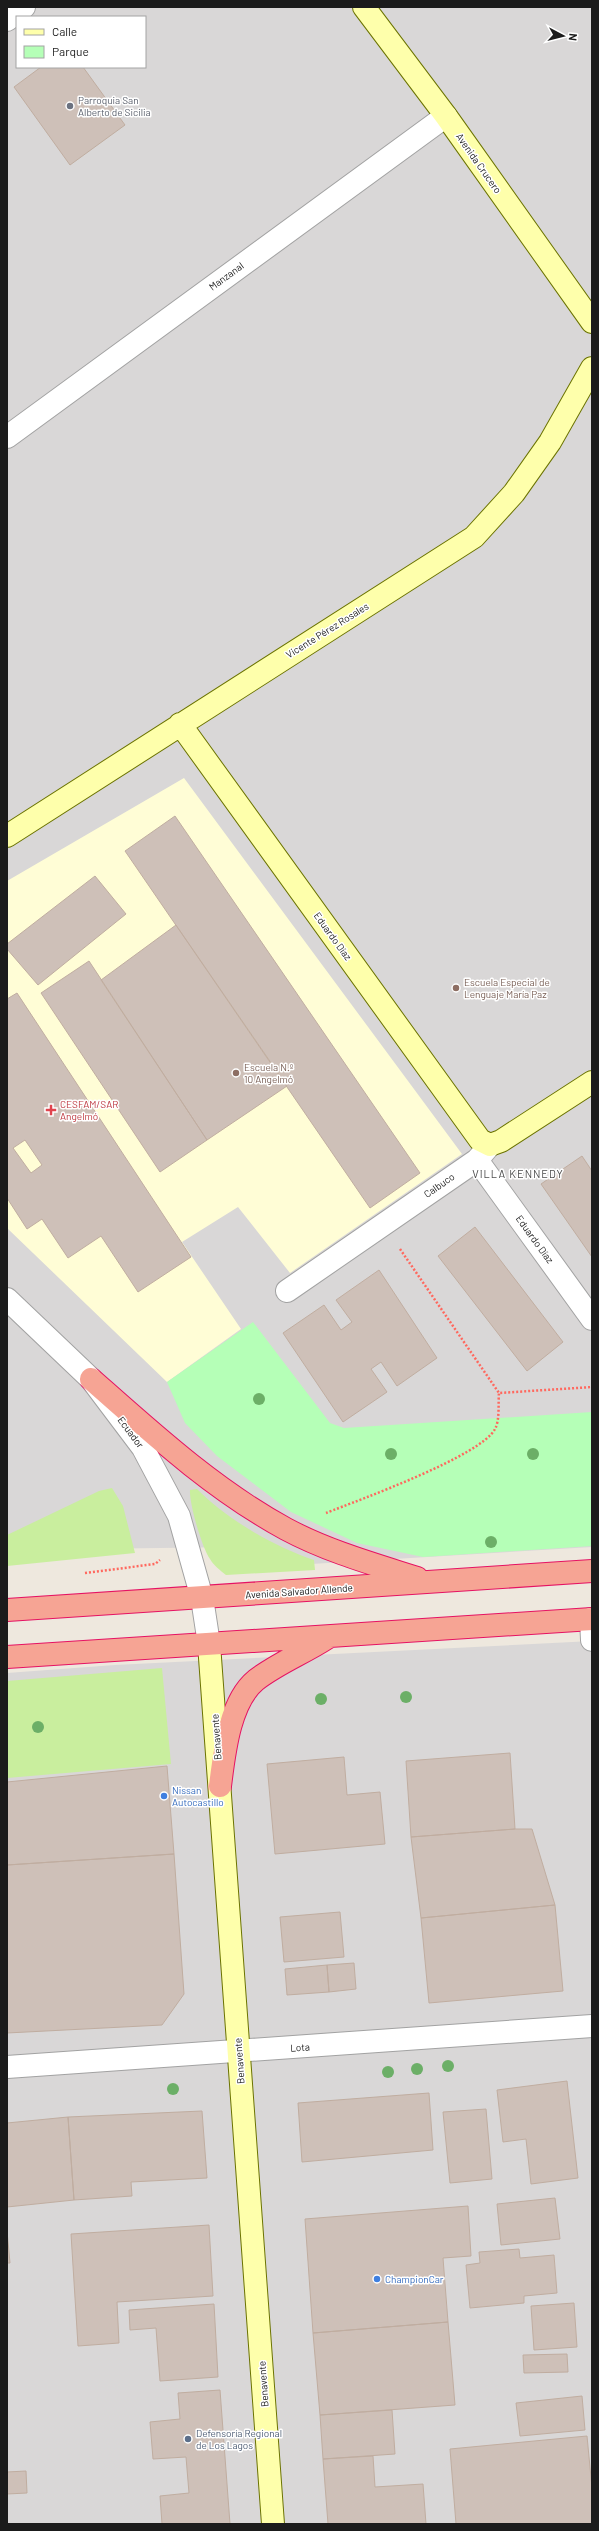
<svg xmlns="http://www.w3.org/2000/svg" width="599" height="2531" viewBox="0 0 599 2531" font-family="Barlow,sans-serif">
<rect width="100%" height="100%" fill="#eee8de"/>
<path fill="#d9d7d7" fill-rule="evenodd" d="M7 7H592V1547L278 1566 237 1547 7 1550ZM17 17H145V67H17Z
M592 1641V2524H7V1673L115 1665Z"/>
<path fill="#fffdd6" d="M184 778 462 1154 290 1273 238 1207 182 1242 241 1329 167 1382 7 1228V881Z"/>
<path fill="#c9ee9e" d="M112 1488 123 1506 135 1553 7 1566V1535L99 1491Z
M197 1489C228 1520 273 1546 314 1560L315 1570 226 1575C220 1570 214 1566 210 1559 202 1548 189 1503 190 1490Z
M162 1668 171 1764 7 1778V1681Z"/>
<path fill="#b5ffb7" d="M253 1322 330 1423 344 1428 592 1412V1546L423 1557 357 1543 291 1512 217 1456 185 1423 167 1382Z"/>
<path fill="#cec0b8" stroke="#c0ada0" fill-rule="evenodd" d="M41 67H83L125 125 70 165 14 87Z
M175 816 420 1173 370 1208 125 851Z
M95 876 126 914 38 985 7 949V944Z
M176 925 287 1086 207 1140 101 980Z
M89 961 207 1140 160 1172 41 993Z
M17 993 191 1257 138 1292 101 1236 68 1258 42 1219 27 1229 7 1198V999ZM25 1140 42 1165 31 1173 13 1148Z
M582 1156 592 1171V1257L541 1184Z
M475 1227 563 1342 527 1371 438 1256Z
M379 1270 437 1358 397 1386 381 1362 371 1369 387 1392 343 1422 283 1333 324 1305 341 1330 352 1322 336 1300Z
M510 1753 515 1829 411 1837 406 1761Z
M344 1757 347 1795 380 1792 385 1844 275 1854 267 1764Z
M167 1766 174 1854 7 1865V1782Z
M515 1829H532L555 1905 421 1918 411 1837Z
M174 1854 184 1994 162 2025 7 2033V1865Z
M555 1905 563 1991 429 2003 421 1918Z
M340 1912 344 1957 284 1962 280 1917Z
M354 1963 356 1989 329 1992 327 1965Z
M327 1965 329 1992 287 1995 285 1969Z
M567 2081 578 2178 531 2184 526 2139 503 2142 497 2090Z
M429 2093 433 2150 302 2162 298 2103Z
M486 2109 492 2179 450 2183 443 2112Z
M202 2111 207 2178 131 2182 132 2196 74 2200 68 2117Z
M68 2117 74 2200 7 2207V2123Z
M555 2198 560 2239 501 2245 497 2204Z
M468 2206 471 2256 443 2258 448 2322 313 2333 305 2219Z
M209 2225 213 2296 117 2302 119 2343 78 2346 71 2234Z
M7 2231 10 2263H7Z
M519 2249 520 2258 554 2255 557 2293 524 2296V2303L470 2308 466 2265 480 2263 479 2252Z
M574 2303 577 2347 534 2350 531 2306Z
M214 2304 218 2377 160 2381 156 2328 130 2330 129 2310Z
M448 2322 455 2405 320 2415 313 2333Z
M567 2354 568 2372 524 2373 523 2355Z
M220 2390 230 2524H162L160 2496 189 2493 186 2457 153 2459 150 2422 180 2419 178 2393Z
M582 2396 585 2430 520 2436 516 2403Z
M392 2410 395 2454 323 2459 320 2415Z
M587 2436 592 2488V2524H456L450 2449Z
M373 2456 375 2487 423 2484 426 2524H328L323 2459Z
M26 2471 27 2493 7 2494V2472Z"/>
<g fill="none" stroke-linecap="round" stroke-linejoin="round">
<g stroke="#a2a2a2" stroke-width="24">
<path id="minor" d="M7 20 24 7
M7 437 446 116
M477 1160 592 1319
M287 1291 477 1160 490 1145
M591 1619 592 1640
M7 2067 592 2026"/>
</g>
<g stroke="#a2a2a2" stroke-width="24">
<path id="tertiary" d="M7 1299 91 1379 143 1448 179 1516 202 1598 209 1644"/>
</g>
<g stroke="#6b7300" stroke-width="24">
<path id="secondary" d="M364 7 446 116 592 322
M180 724 480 1140 490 1145 501 1141 592 1082
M7 836 474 537 514 493 550 442 592 368
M209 1644 273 2524"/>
</g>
<g stroke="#e51263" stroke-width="24">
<path id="trunk" d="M91 1379C152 1433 214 1490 286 1529 327 1551 373 1564 417 1578
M7 1610 592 1571
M7 1657 592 1619
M220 1786C224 1755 229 1702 256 1680 278 1663 304 1653 327 1638"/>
</g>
<path stroke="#ff685e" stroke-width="2.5" stroke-dasharray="2 2" stroke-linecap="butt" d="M400 1249 499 1393
M326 1513C359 1500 481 1456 495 1429 500 1420 498 1403 499 1393L592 1387
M85 1573 155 1564 160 1560"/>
<use href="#minor" stroke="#fff" stroke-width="22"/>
<use href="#tertiary" stroke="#fff" stroke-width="22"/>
<use href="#secondary" stroke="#feffab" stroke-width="22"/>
<use href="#trunk" stroke="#f6a494" stroke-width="22"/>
</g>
<g fill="#6caf67">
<circle cx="259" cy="1399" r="6"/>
<circle cx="391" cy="1454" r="6"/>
<circle cx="533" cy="1454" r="6"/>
<circle cx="491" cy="1542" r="6"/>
<circle cx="406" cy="1697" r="6"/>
<circle cx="321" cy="1699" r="6"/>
<circle cx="38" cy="1727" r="6"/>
<circle cx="448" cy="2066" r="6"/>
<circle cx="417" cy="2069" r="6"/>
<circle cx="388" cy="2072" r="6"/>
<circle cx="173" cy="2089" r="6"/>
</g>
<circle fill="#6b7280" stroke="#fff" stroke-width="1.5" cx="70" cy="106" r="4"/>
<g fill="#8d6e63" stroke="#fff" stroke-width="1.5">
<circle cx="456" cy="988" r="4"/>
<circle cx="236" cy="1073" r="4"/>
</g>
<path fill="#e0444e" stroke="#fff" stroke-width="1.5" d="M49 1104h4v4h4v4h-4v4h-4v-4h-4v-4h4z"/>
<g fill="#3f7fe0" stroke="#fff" stroke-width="1.5">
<circle cx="164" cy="1796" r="4"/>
<circle cx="377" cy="2279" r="4"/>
</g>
<circle fill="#5c6f8a" stroke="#fff" stroke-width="1.5" cx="188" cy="2439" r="4"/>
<g text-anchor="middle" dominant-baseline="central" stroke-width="3" stroke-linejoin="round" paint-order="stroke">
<g font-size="10" fill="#5b616d" stroke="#fff" text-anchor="start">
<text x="78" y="100">Parroquia San<tspan x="78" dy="12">Alberto de Sicilia</tspan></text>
</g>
<g font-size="10" fill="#1b1b1b" stroke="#fff">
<text transform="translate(479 163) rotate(55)">Avenida Crucero</text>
<text transform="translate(226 276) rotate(-36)">Manzanal</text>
<text transform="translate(327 630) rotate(-32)">Vicente Pérez Rosales</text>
<text transform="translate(333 936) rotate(54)">Eduardo Díaz</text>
<text transform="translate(439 1185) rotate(-35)">Calbuco</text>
<text transform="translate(535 1239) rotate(54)">Eduardo Díaz</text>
<text transform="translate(131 1432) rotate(53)">Ecuador</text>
<text transform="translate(299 1591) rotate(-4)">Avenida Salvador Allende</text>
<text transform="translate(216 1737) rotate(-94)">Benavente</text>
<text transform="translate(300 2047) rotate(-4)">Lota</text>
<text transform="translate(239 2061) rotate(-94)">Benavente</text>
<text transform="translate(263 2384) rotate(-94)">Benavente</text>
</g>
<g font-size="10" fill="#785e54" stroke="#fff" text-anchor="start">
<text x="464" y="982">Escuela Especial de<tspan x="464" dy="12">Lenguaje María Paz</tspan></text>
<text x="244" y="1067">Escuela N.º<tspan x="244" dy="12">10 Angelmó</tspan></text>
</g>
<g font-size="10" fill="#be3a42" stroke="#fff" text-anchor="start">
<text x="60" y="1104">CESFAM/SAR<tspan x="60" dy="12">Angelmó</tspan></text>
</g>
<g font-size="10" fill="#366cbe" stroke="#fff" text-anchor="start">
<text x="172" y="1790">Nissan<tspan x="172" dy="12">Autocastillo</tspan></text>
<text x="385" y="2279">ChampionCar</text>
</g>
<g font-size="10" fill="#4e5e75" stroke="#fff" text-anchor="start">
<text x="196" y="2433">Defensoría Regional<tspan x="196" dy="12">de Los Lagos</tspan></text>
</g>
<g font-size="11" letter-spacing="1" fill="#4e4e4e" stroke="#fff">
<text x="518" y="1173">VILLA KENNEDY</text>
</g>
</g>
<rect width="599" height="2531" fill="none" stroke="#1b1b1b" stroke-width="16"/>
<rect x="16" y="16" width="130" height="52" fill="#ffffff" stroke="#a4a4a4"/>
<rect x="24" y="29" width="20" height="6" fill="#feffab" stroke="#a4a4a4"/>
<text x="52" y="36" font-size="12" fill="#1b1b1b">Calle</text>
<rect x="24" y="46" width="20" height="12" fill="#b5ffb7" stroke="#a4a4a4"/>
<text x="52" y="56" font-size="12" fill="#1b1b1b">Parque</text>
<g transform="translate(563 36) rotate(97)" stroke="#ffffff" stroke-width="3" paint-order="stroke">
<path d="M0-3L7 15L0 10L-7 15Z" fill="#1b1b1b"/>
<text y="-6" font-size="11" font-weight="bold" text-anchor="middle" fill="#1b1b1b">N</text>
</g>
</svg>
